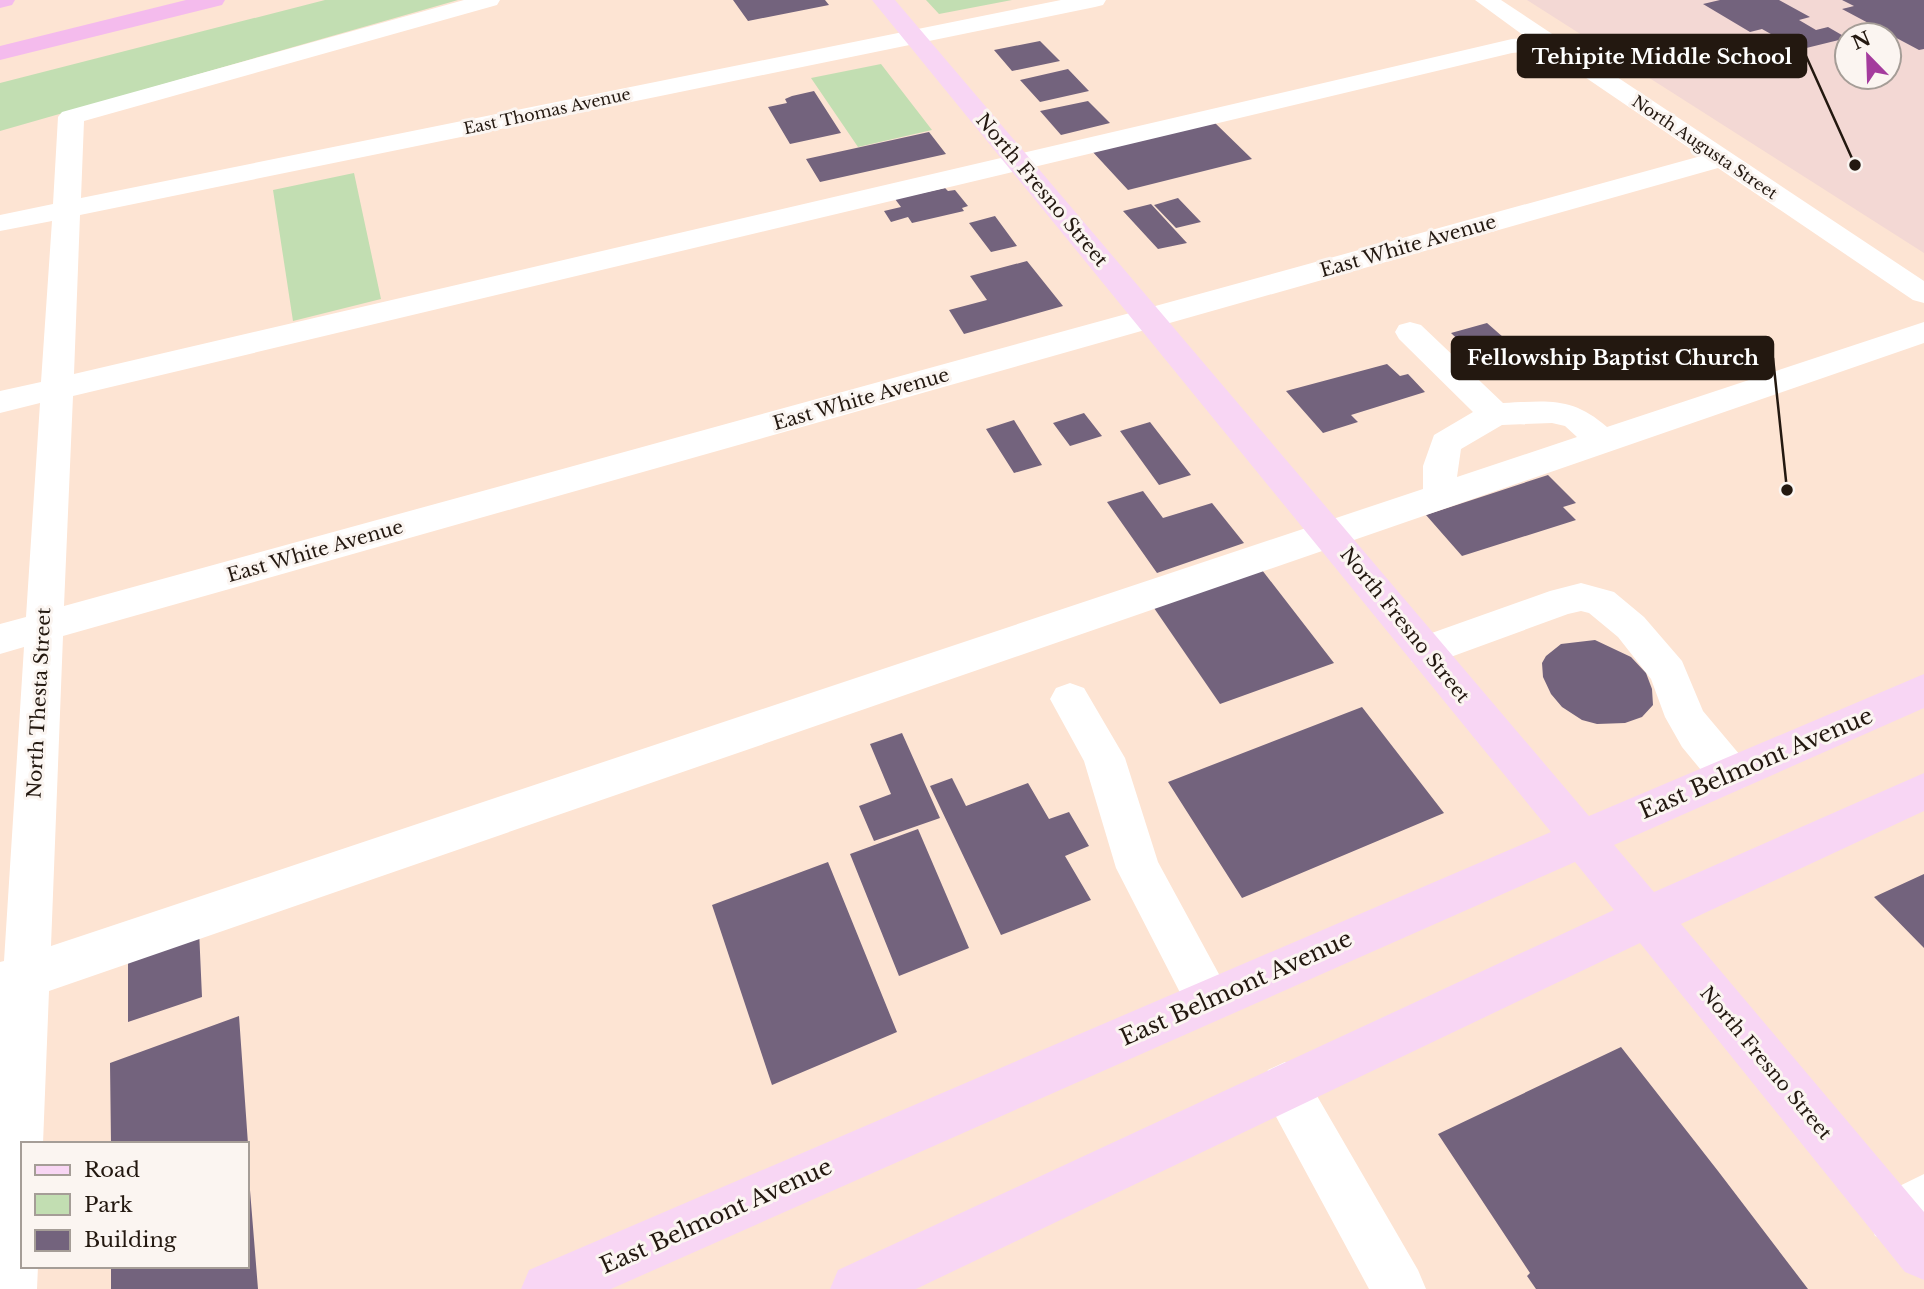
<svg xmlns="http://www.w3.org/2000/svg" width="1924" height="1289" viewBox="0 0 1924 1289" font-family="'Libre Baskerville',serif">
<rect width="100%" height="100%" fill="#fde4d3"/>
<path fill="#f3d8d4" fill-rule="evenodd" d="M1527 0H1924V253ZM1847 35H1889V77H1847Z"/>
<path fill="#c2deb2" d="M325 0H458L0 131V83Z
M926 0H1012L939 14Z
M881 64 932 130 858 147 811 78Z
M354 173 381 299 293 321 273 190Z"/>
<path fill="#73637d" d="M733 0H825L829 5 748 21Z
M1720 0H1779L1810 17 1799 20 1816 30 1828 27 1847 38 1786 53 1766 41 1778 38 1762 29 1750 32 1703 4Z
M1842 0H1924V49L1919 50 1842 9 1854 6Z
M1040 41 1060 61 1012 71 994 50Z
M1068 69 1089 91 1040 102 1020 80Z
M814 91 841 133 790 144 768 107 787 103 785 99 792 96Z
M1088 101 1110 123 1061 135 1040 111Z
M1213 121 1252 159 1128 190 1091 150Z
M929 132 946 154 820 182 806 159Z
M945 188 948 191 955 190 968 206 962 208 964 211 912 223 908 217 891 222 884 211 901 207 895 199Z
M1178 198 1201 222 1176 228 1154 205Z
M1151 204 1187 243 1158 249 1123 211Z
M995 216 1017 246 991 252 969 223Z
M1027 261 1063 306 964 334 949 310 987 300 970 276Z
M1487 323 1535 365 1497 377 1451 333Z
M1387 364 1400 376 1408 374 1425 392 1351 415 1358 422 1323 433 1286 391Z
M1084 413 1102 436 1070 446 1053 423Z
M1014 420 1042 465 1014 473 986 429Z
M1150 422 1191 475 1159 485 1120 431Z
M1548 475 1576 503 1563 507 1576 520 1462 556 1426 515Z
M1143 491 1163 518 1212 503 1244 543 1157 573 1107 502Z
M1262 570 1334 663 1220 704 1154 608Z
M1595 640 1631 657 1646 673 1652 689 1653 705 1642 717 1625 723 1597 724 1582 720 1562 707 1551 694 1543 677 1542 663 1546 656 1561 644Z
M1362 707 1444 813 1242 898 1168 782Z
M902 733 940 818 874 841 859 806 891 794 870 744Z
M952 778 966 806 1028 783 1049 819 1069 812 1089 846 1065 856 1091 900 1001 935 930 786Z
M918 829 969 948 899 976 850 854Z
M828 862 897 1032 772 1085 712 905Z
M1924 874V948L1874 897Z
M199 930 202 997 128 1022V956Z
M239 1016 248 1144H111L110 1063Z
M1621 1047 1718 1171 1808 1289H1536L1527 1276 1530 1273 1438 1134Z
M247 1153 258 1289H111V1266H247Z"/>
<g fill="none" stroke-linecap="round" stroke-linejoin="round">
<path fill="#fff" fill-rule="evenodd" d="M464 0H500L497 5 84 121 81 198 1061 0H1106L1103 5 1095 7 80 215 74 374 1512 39 1527 38 1475 0H1501L1924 281V303L1913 300 1718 168 63 636 51 946 1423 489V466L1434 435 1473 412 1399 339 1395 332 1399 325 1410 322 1421 325 1503 403C1547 401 1572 396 1607 427L1924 322V343L49 991 43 1144H23V1266H38L37 1289H0V962L4 961 24 647 0 654V624L26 617 40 403 0 413V391L41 382 52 221 0 231V215L53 204 58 117 62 112ZM1545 50 1701 156 64 606 73 396 1512 53ZM1552 423 1565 426 1577 437 1457 477 1461 449 1502 425Z
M1581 583 1614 592 1644 617 1682 661 1703 711 1745 761 1751 774 1745 787 1730 792 1715 787 1682 747 1665 717 1651 679 1618 637 1589 613 1581 611 1568 614 1426 666 1412 662 1407 651 1412 640 1550 591Z
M1070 683 1084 688 1125 758 1158 862 1233 1000 1226 1016 1209 1023 1192 1016 1116 868 1084 761 1050 699 1056 688Z
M1285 1062 1302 1070 1418 1270 1426 1289H1369L1260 1087 1268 1070Z
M1924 1174V1229L1894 1243 1875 1236 1868 1217 1875 1198Z"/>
<path fill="#f8d6f4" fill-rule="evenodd" d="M872 0H895L1589 816 1924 674V708L1614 845 1654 892 1924 773V811L1681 924 1924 1212V1280L1905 1272 1640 943 916 1289H830L838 1270 1614 910 1575 862 611 1289H521L529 1270 1551 832Z"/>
<path fill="#f4bbed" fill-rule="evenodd" d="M0 0H15L12 5 0 8Z
M186 0H225L222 5 0 60V46Z"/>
</g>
<g text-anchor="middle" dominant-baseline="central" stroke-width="6" stroke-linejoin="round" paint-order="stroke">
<g font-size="16" fill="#231810" stroke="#fbf5f1">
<text transform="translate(547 111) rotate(-12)">East Thomas Avenue</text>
<text transform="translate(1705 147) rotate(34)">North Augusta Street</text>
</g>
<g font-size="19" fill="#231810" stroke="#fbf5f1">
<text transform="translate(1042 190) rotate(50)">North Fresno Street</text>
<text transform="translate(1408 246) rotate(-16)">East White Avenue</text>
<text transform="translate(861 399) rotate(-16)">East White Avenue</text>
<text transform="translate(315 551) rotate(-16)">East White Avenue</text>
<text transform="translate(1405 625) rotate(51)">North Fresno Street</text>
<text transform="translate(39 703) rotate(-87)">North Thesta Street</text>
<text transform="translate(1766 1063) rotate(50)">North Fresno Street</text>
</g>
<g font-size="23" fill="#231810" stroke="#fbf5f1">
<text transform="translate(1756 763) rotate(-23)">East Belmont Avenue</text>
<text transform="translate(1236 988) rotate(-24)">East Belmont Avenue</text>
<text transform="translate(716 1216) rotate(-24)">East Belmont Avenue</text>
</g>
</g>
<path fill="none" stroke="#231810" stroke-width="2.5" d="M1855 165L1806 56M1787 490L1773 358"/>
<g fill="#231810" stroke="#fbf5f1" stroke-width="2.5">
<circle cx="1855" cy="165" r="7"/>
<circle cx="1787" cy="490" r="7"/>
</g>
<g fill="#231810" stroke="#231810" stroke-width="2.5">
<rect x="1518" y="35" width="288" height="42" rx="7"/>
<rect x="1452" y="337" width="321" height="42" rx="7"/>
</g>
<g font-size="21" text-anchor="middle" font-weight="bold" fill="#fff">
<text x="1662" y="64">Tehipite Middle School</text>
<text x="1613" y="365">Fellowship Baptist Church</text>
</g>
<rect x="21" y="1142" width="228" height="126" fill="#fbf5f1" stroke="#a59d97" stroke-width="2"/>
<rect x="35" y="1165" width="35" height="10" fill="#f8d6f4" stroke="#a59d97" stroke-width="2"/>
<text x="84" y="1177" font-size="21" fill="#231810">Road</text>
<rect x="35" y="1194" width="35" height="21" fill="#c2deb2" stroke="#a59d97" stroke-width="2"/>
<text x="84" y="1212" font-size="21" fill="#231810">Park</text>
<rect x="35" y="1230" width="35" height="21" fill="#73637d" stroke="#a59d97" stroke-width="2"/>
<text x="84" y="1247" font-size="21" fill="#231810">Building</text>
<g transform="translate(1868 56) rotate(337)"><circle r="33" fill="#fbf5f1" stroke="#a59d97" stroke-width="2"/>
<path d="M0-5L12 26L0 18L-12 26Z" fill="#a43b9d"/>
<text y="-10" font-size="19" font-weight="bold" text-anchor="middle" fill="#231810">N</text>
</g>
</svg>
